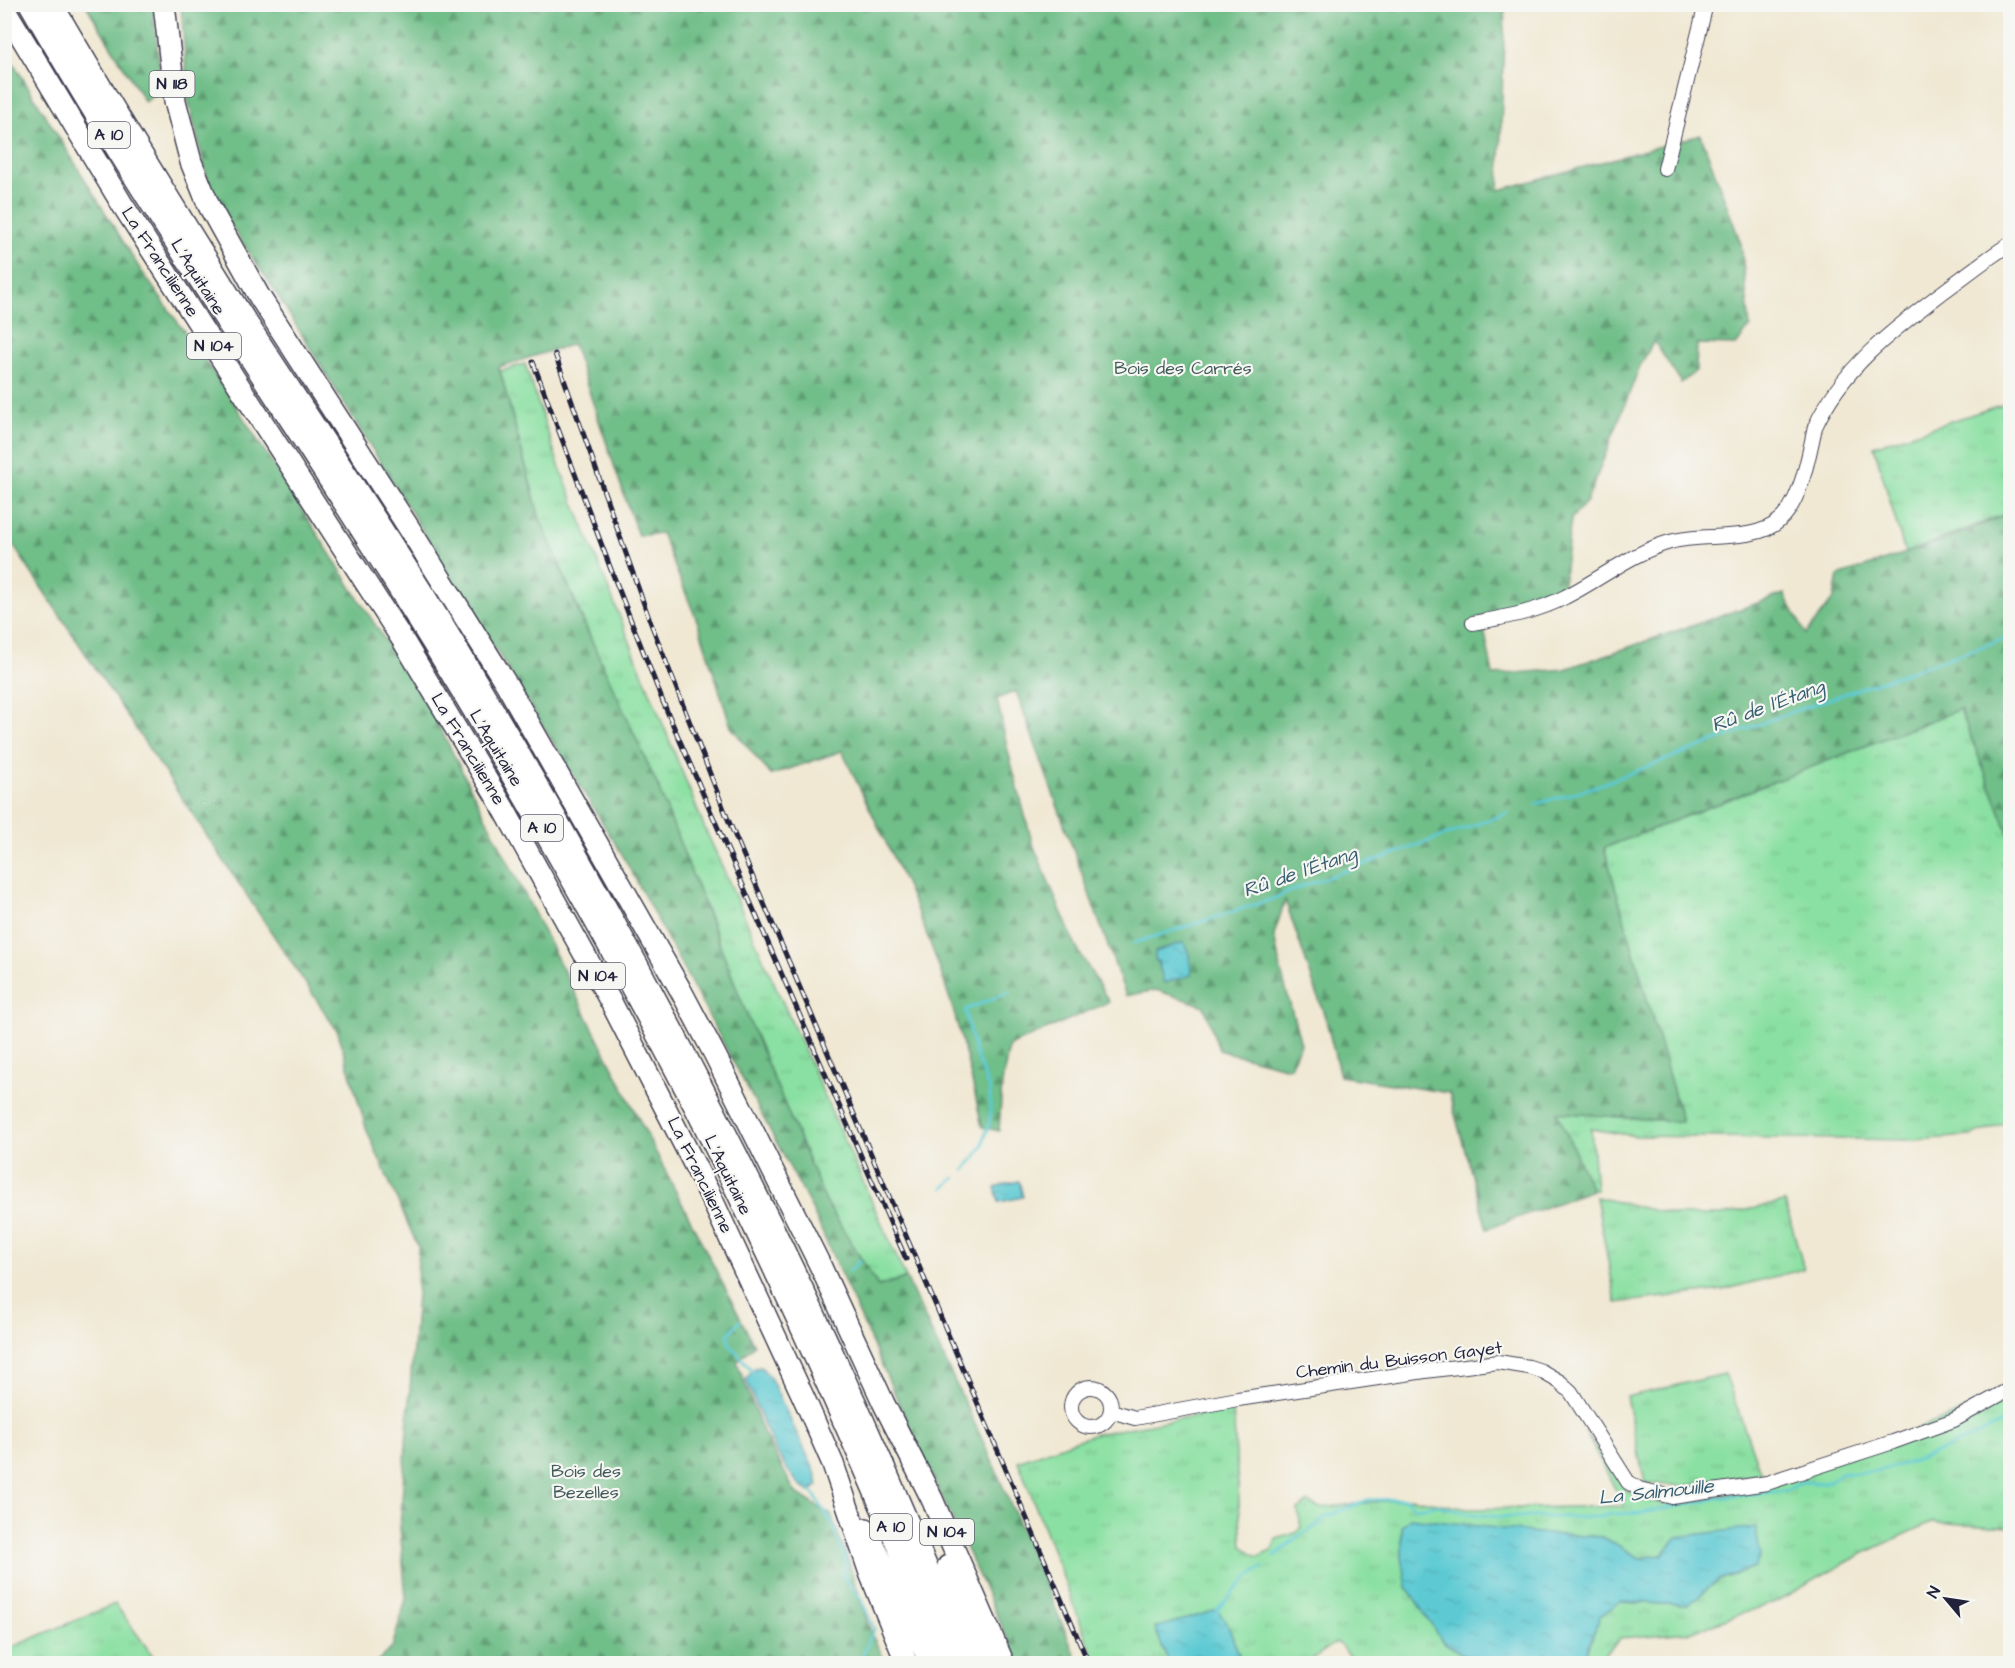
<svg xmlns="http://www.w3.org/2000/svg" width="2015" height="1668" viewBox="0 0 2015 1668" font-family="'Architects Daughter',sans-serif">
<defs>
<pattern id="grass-tufts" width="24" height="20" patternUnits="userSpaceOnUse" patternTransform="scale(1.5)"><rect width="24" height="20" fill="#8ae0a2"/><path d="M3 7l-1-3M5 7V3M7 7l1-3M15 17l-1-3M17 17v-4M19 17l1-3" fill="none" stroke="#77c08c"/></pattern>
<pattern id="forest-firs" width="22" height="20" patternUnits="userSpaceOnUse" patternTransform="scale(1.5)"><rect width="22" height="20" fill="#6fbe88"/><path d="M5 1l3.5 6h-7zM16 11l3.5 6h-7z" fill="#5b9a70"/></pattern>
<pattern id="water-ripples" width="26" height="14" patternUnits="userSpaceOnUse" patternTransform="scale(1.5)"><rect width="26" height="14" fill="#5dcad3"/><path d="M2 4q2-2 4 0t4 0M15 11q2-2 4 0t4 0" fill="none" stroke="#51adb6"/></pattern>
</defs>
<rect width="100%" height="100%" fill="#f6f6f2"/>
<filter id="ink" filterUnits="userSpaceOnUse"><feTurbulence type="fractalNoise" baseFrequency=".0167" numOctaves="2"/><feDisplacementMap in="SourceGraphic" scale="12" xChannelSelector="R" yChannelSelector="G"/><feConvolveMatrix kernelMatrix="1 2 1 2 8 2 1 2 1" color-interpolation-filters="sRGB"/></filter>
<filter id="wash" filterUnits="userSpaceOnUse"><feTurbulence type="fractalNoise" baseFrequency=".008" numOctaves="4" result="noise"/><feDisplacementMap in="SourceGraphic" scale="24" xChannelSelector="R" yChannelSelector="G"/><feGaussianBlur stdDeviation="1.35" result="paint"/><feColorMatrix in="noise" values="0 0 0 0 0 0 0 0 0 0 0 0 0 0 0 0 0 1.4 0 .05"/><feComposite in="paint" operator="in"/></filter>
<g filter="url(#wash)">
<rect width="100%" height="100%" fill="#f0e8d3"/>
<path fill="url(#grass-tufts)" stroke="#56816e" stroke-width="1.5" d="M525 364 558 463 703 824 906 1278 878 1286 826 1202 750 1023 703 900 540 519 500 371Z
M2010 402V512L1905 553 1874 446Z
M1960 709 2010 837V1121L1971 1136 1914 1140 1635 1136 1591 1129 1596 1190H1592L1556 1112 1682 1122 1604 848Z
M1596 1197 1674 1215H1722L1785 1202 1804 1269 1723 1290 1616 1303Z
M1725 1374 1761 1474 1682 1486 1645 1483 1626 1397Z
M2010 1393V1527L1932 1522 1860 1555 1775 1602 1690 1632 1621 1638 1606 1653 1603 1663H1583L1600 1616 1620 1602 1688 1605 1718 1580 1755 1568 1662 1555 1640 1558 1603 1537 1402 1526V1557L1442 1641 1476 1663H1356L1337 1642 1306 1663H1242L1227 1623 1155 1628 1169 1663H1096L1018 1461 1095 1434 1233 1409 1242 1546 1258 1557 1273 1550 1276 1539 1296 1533 1301 1527 1298 1510 1308 1502 1320 1508 1411 1498 1468 1509 1624 1506 1585 1431 1625 1489 1640 1499 1663 1503 1686 1502 1774 1485Z
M115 1604 158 1663H5V1650Z"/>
<path fill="url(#forest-firs)" stroke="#487062" stroke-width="1.5" d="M86 5H153L159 66 157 93 145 102Z
M181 5H1505L1499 190 1701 135 1741 244 1750 327 1736 345 1697 344 1696 371 1681 383 1654 341 1640 366 1587 501 1571 519 1562 592 1541 601 1482 618 1493 675 1565 669 1784 594 1806 634 1834 598 1838 576 1944 540 2010 513V837L1960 709 1604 848 1682 1122 1557 1112 1592 1190 1487 1229 1449 1093 1340 1076 1326 1020 1285 900 1274 935 1281 972 1301 1044 1289 1068 1219 1050 1204 1006 1156 990 1126 996 1016 691 997 699 1008 751 1032 842 1076 947 1109 1002 1009 1046 1002 1083 999 1131 982 1127C971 1072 957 1017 938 964 912 891 875 821 842 751L771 775 731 727 698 623 661 533 638 536 573 344 499 367 540 519 580 615 657 784 750 1023 826 1202 878 1286 906 1278 988 1452 1079 1663H1019L915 1439 810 1205 623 856 273 288 212 198 188 99Z
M4 48 140 269 223 386 436 720 754 1345 737 1362 763 1432 795 1492 831 1515 849 1563 871 1633 886 1663H375L392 1648 406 1599 400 1527 417 1293 418 1247 367 1131 338 1032 11 542 5 546Z"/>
<path fill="url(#water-ripples)" stroke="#407687" stroke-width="1.5" d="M1184 942 1190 957 1191 975 1164 983 1158 962 1155 960V952Z
M1019 1181 1023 1197 999 1202 995 1187Z
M761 1367 771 1379 815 1472 818 1485 810 1492C781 1477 758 1410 746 1379L755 1368Z
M1410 1518 1548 1534 1603 1537 1640 1558 1662 1555 1677 1537 1756 1527 1760 1555 1755 1568 1718 1580 1688 1605 1620 1602 1600 1616 1583 1663H1476L1442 1641 1407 1587 1402 1557V1526Z
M1217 1610 1227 1623 1242 1663H1169L1155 1628Z"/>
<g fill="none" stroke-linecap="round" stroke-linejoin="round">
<path stroke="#5dcad3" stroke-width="3" d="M1536 804 1594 787 1797 710 2010 637
M1134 943 1270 900 1306 885 1508 813
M965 1170 982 1147 990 1119V1091L975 1053 965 1010 1010 992
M943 1188 955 1178
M849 1271 860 1261
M740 1321 728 1334 729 1343 754 1373
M811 1490 832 1523 847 1563 842 1573 844 1577 861 1599 874 1629 859 1664
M1275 1556 1297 1537 1318 1525 1325 1517 1368 1500 1406 1499 1415 1508 1438 1505 1468 1514 1501 1517H1600L1611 1514 1642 1513 1718 1498 1788 1490 1801 1482 1823 1483 1832 1480 1842 1473C1890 1478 1966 1440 2010 1419
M1218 1614 1217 1610 1250 1575 1263 1567"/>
</g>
</g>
<g filter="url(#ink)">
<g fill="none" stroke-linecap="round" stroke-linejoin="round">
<g stroke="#414052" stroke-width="16">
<path id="minor" d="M1665 169 1706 4
M1473 623C1505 617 1537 612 1565 597 1601 579 1631 553 1670 542 1702 532 1754 544 1780 520 1801 502 1809 454 1815 427 1842 368 1893 330 1943 292 1965 276 1987 258 2010 244
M1071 1407a20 20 0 1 1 40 0a20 20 0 1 1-40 0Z
M1111 1411 1135 1418 1238 1399 1425 1371 1498 1362 1529 1367 1541 1371 1560 1382 1571 1392 1628 1482 1639 1489 1672 1497 1767 1483 1893 1442 1954 1420 2010 1389"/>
</g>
<g stroke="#414052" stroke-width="24">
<path id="highway" d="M30 4C178 261 352 501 501 757 569 872 634 989 695 1107 787 1289 870 1475 947 1664
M52 4C111 106 173 206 236 306 308 418 384 528 453 642 649 969 826 1308 966 1664
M164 4 175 101 191 162 209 206 259 296 409 528 507 685 680 989 715 1055 819 1263 884 1404 932 1499 1004 1664
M4 8 122 204 404 642 504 809 612 1004 709 1193 807 1405 833 1464 870 1573 907 1664
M866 1529 931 1664
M948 1566 985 1664"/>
</g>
<use href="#minor" stroke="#fff" stroke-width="14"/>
<use href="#highway" stroke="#fff" stroke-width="21"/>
<g stroke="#22223b" stroke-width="5">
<path id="rail" d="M555 354 650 621 727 817 1089 1664
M533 362 610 567 663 702 906 1259"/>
</g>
<use href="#rail" stroke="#f6f6f2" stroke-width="3" stroke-dasharray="9" stroke-linecap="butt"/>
</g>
</g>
<g text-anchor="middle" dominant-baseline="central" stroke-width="4.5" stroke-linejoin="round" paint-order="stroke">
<g fill="#f6f6f2" stroke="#626272" stroke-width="1.5">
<rect x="149.5" y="71" width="45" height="26" rx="4.5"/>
<rect x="88" y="122" width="42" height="26" rx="4.5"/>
<rect x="187" y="333" width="54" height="26" rx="4.5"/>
<rect x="521" y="815" width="42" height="26" rx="4.5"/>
<rect x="571" y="963" width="54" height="26" rx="4.5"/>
<rect x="870" y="1514" width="42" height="26" rx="4.5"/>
<rect x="920" y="1519" width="54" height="26" rx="4.5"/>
</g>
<g font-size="16" font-weight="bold" fill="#22223b">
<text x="172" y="84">N 118</text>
<text x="109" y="135">A 10</text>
<text x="214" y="346">N 104</text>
<text x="542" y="828">A 10</text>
<text x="598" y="976">N 104</text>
<text x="891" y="1527">A 10</text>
<text x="947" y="1532">N 104</text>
</g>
<g font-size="18" fill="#22223b" stroke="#f6f6f2">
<text transform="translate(160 262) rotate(57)">La Francilienne</text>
<text transform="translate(198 277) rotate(58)">L'Aquitaine</text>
<text transform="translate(496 748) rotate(59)">L'Aquitaine</text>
<text transform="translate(468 749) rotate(59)">La Francilienne</text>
<text transform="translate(700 1175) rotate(64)">La Francilienne</text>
<text transform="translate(728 1175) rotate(64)">L'Aquitaine</text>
<text transform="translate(1399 1360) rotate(-7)">Chemin du Buisson Gayet</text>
</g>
<g font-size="18" fill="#415b5a" stroke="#f6f6f2">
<text x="1183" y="368">Bois des Carrés</text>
<text x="586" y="1471">Bois des<tspan x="586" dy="21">Bezelles</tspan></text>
</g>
<g font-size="20" font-style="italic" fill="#375d70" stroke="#f6f6f2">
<text transform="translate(1768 706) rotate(-20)">Rû de l'Étang</text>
<text transform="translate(1300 872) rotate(-19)">Rû de l'Étang</text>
<text transform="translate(1656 1492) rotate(-6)">La Salmouille</text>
</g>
</g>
<rect width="2015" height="1668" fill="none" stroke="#f6f6f2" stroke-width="24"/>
<g transform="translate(1946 1599) rotate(299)" stroke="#f6f6f2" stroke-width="4.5" paint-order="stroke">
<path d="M0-4.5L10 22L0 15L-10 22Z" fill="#22223b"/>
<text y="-9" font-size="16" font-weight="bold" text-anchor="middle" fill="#22223b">N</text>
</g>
</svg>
